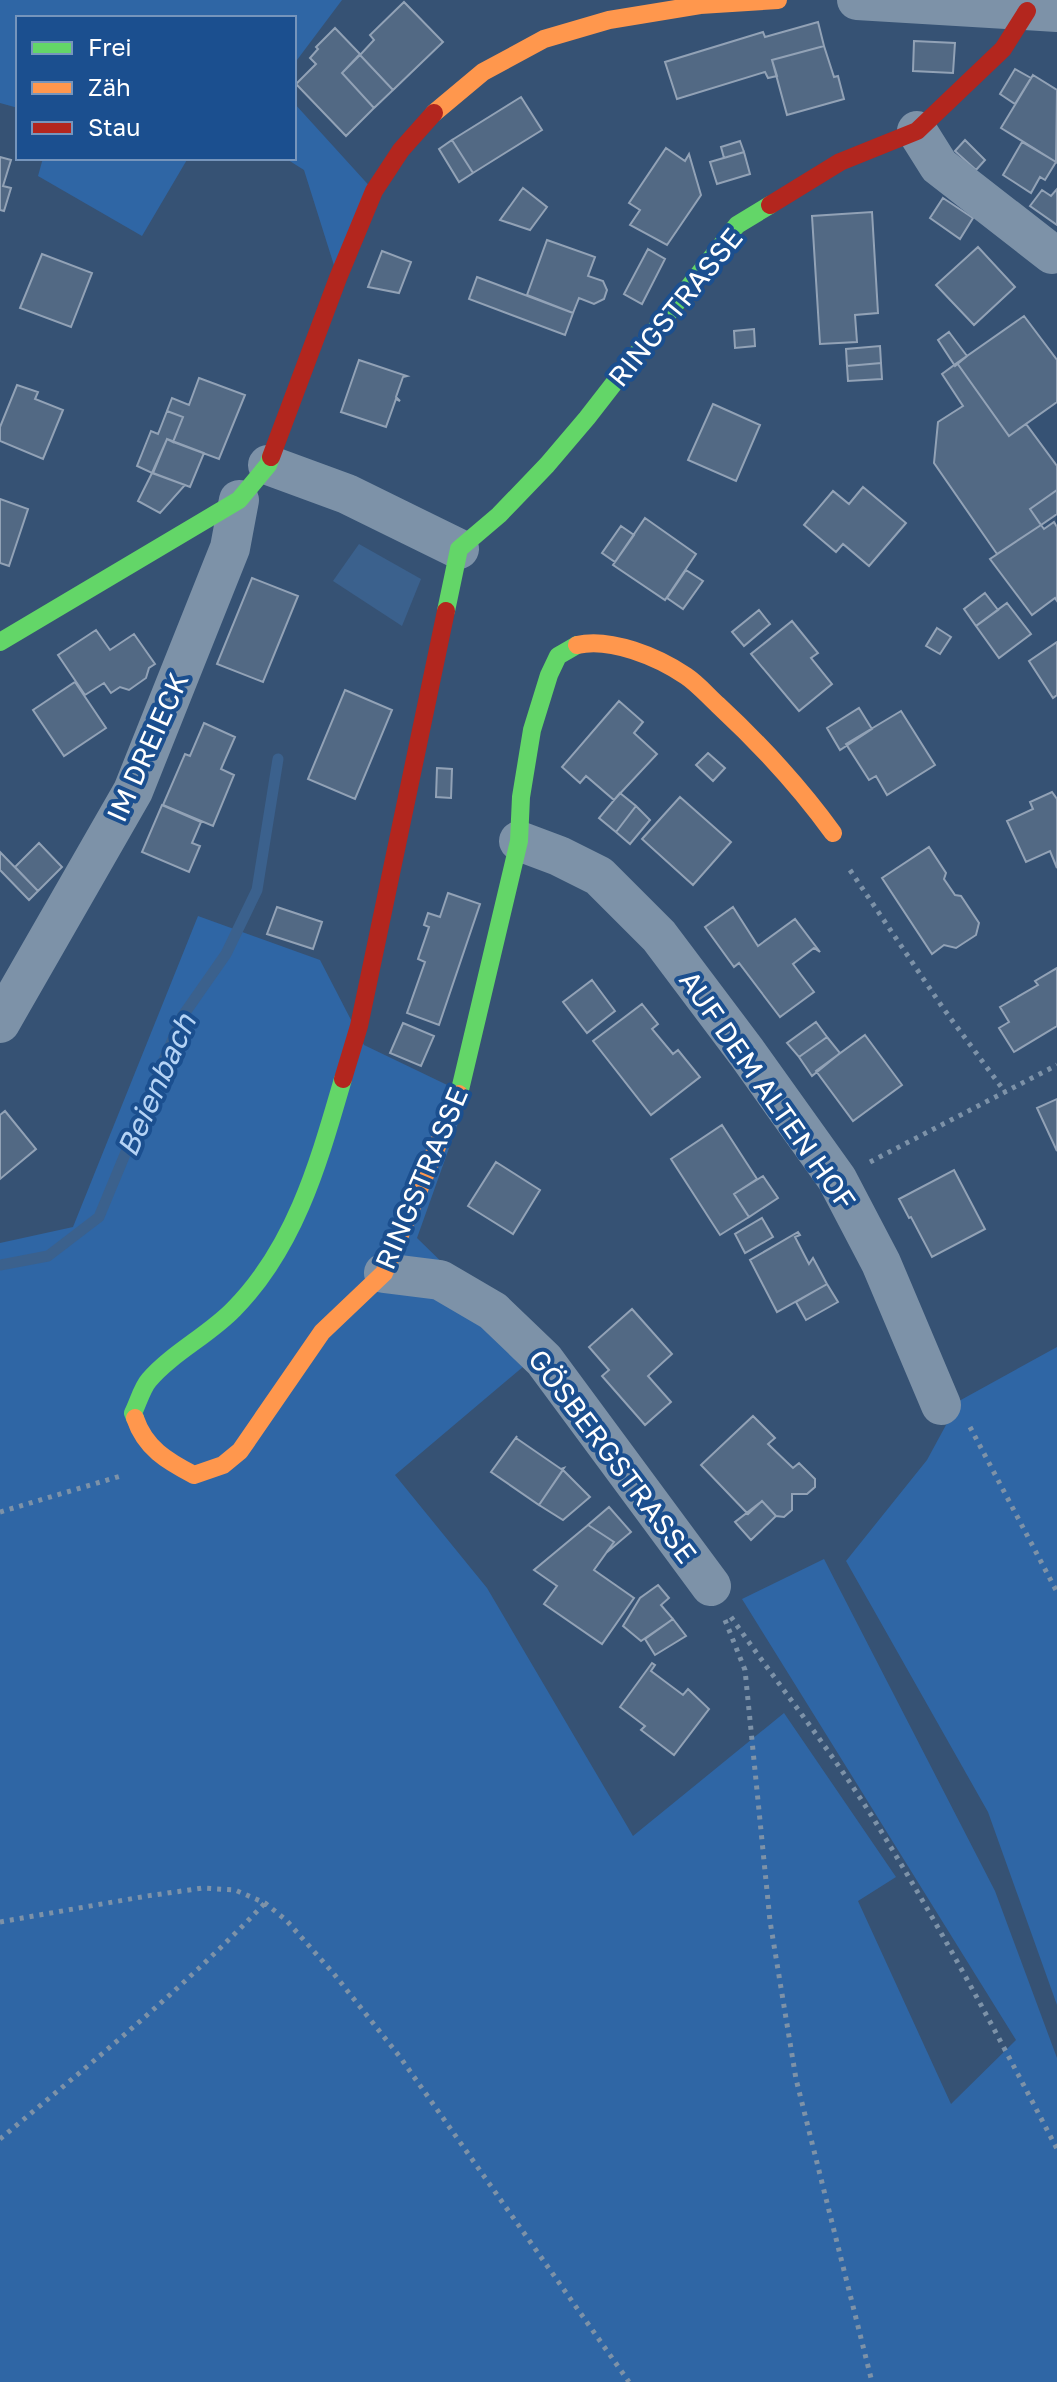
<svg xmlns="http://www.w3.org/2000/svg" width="1057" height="2382" viewBox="0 0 1057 2382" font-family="'Golos Text',sans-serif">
<rect width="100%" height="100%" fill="#365274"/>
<path fill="#2f66a5" d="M0 0H342L294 64V18H18V108L0 103Z
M294 103 374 191 338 278 304 170 285 158H294Z
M43 158H188L142 236 38 176Z
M198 916 320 960 364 1045 468 1095 417 1238 537 1355 395 1475 487 1588 633 1836 784 1713 896 1877 858 1901 951 2104 1016 2040 742 1599 824 1559 995 1891 1057 2058V2382H0V1243L73 1227Z
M1057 1347V2005L988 1812 846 1561 927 1460 959 1401Z"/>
<path fill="#3b618d" d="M359 544 421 579 402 626 333 581Z"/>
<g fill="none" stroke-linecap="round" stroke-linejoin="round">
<path stroke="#3b618d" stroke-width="11" d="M0 1265 48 1256 99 1217 182 1017 226 954 257 890 278 759"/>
</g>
<path fill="#526984" stroke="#92a2b6" stroke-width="2" d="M404 2 443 42 393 90 360 55 374 40 370 35Z
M818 22 824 46 772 60 777 76 768 78 765 72 677 99 665 62 763 32 765 37Z
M335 28 360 54 342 73 374 108 346 136 296 84 316 64 310 58 318 49 316 47Z
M914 41 955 43 953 73 913 71Z
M824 46 834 77 838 76 844 99 787 115 772 60Z
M360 55 393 90 374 108 342 73Z
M1015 69 1031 78 1015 104 1000 94Z
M1033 75 1057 90 1056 162 1001 128Z
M521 97 542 130 473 173 452 140Z
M452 140 473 173 459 182 439 149Z
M965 140 985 160 976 170 955 151Z
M740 141 744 152 724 158 721 147Z
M1022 142 1056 162 1045 180 1040 177 1031 193 1003 175Z
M666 148 685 161 689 154 701 195 667 245 630 225 640 210 629 203Z
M744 152 750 174 717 184 710 162Z
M0 157 11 160 3 186 11 188 4 211 0 210Z
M523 188 547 207 530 230 500 220Z
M1057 189V225L1030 206 1042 190 1051 196Z
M943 198 973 218 960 239 930 218Z
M872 212 878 313 855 315 857 342 820 344 812 216Z
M547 240 595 257 588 276 603 281 607 290 604 299 594 304 579 298 573 313 527 295Z
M978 247 1015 287 974 325 936 285Z
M648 249 665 259 642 304 624 294Z
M382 251 411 262 399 293 368 287Z
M42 254 92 273 71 327 20 308Z
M477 277 573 313 565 335 469 299Z
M1024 316 1057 360V402L1009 436 957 363Z
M754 329 755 346 735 348 734 331Z
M949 332 967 356 955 366 938 340Z
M880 346 881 363 847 366 846 349Z
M359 360 407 376 403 377 396 397 400 401 396 399 386 427 341 412Z
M881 363 882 379 848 381 847 366Z
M957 363 1009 436 1026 424 1057 466V490L1030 509 1041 525 997 554 934 463 938 422 963 406 942 374Z
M199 378 245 395 219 459 173 442 183 417 167 411 172 398 189 405Z
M17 385 38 392 35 399 63 410 43 459 0 441V427Z
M713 404 760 425 736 481 688 460Z
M167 411 183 417 173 442 167 439 152 473 137 466 151 431 158 434Z
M167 439 204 453 190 487 153 473Z
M152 473 185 485 160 513 138 501Z
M863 487 906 523 869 566 843 544 836 552 804 525 833 491 849 504Z
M1057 490V514L1041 525 1030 509Z
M0 499 28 509 9 566 0 563Z
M645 518 696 554 665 600 613 565Z
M1054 522 1057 527V601L1055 598 1032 615 990 559 1041 525 1044 529Z
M621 526 634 535 615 562 602 553Z
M686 570 703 581 683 609 667 598Z
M252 578 298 596 263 682 217 664Z
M985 593 998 610 976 626 964 609Z
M1007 603 1031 634 999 658 976 626Z
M759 610 770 624 744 646 732 632Z
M792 621 818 653 811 658 832 684 799 711 751 654Z
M937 628 951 637 940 654 926 646Z
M96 630 110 650 134 634 155 664 149 668 146 678 129 690 120 687 111 693 104 683 85 695 58 655Z
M1057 642V695L1053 698 1029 661Z
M75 682 106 728 64 756 33 710Z
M345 690 392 710 355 799 308 779Z
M619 701 643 722 634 733 657 754 614 800 586 776 580 783 562 767Z
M859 708 872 729 840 750 827 728Z
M901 711 935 765 887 795 876 776 869 780 846 744Z
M204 723 235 737 221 769 234 775 213 826 163 805 185 754 190 756Z
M708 753 725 768 713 781 696 765Z
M437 768 452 769 451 798 436 797Z
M1052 792 1057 799V868L1050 851 1026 862 1007 821 1033 809 1030 802Z
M620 793 636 806 616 832 599 818Z
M680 797 731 842 693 885 642 839Z
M162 805 201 822 192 843 200 846 189 872 142 852Z
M636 806 650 820 630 844 616 832Z
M39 843 62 867 38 891 15 867Z
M929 847 946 873 944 879 955 895 961 896 979 923 976 935 956 948 944 945 932 954 882 878Z
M0 852 38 891 29 900 0 870Z
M448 893 480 904 439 1025 407 1013 425 962 418 959 429 927 424 925 428 913 440 917Z
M277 907 322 922 313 949 267 934Z
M733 907 758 946 795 919 820 952 814 948 793 964 814 992 780 1017 739 963 734 967 705 927Z
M1057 968V1026L1014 1052 999 1028 1009 1022 1000 1007 1038 985 1035 981Z
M592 980 615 1011 587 1033 563 1002Z
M642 1004 658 1024 652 1029 673 1054 678 1050 700 1077 651 1115 593 1041Z
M816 1022 827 1037 799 1057 787 1043Z
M403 1023 434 1036 421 1066 390 1053Z
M865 1035 902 1085 853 1121 816 1071Z
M827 1037 840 1053 812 1076 799 1057Z
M1057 1099V1151L1037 1108Z
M5 1111 36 1149 0 1179V1115Z
M722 1125 757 1179 734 1194 749 1217 720 1235 671 1159Z
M496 1162 540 1190 513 1234 468 1206Z
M954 1170 985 1229 932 1257 911 1217 909 1218 899 1199Z
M763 1176 778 1198 749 1217 734 1194Z
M762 1218 773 1237 745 1253 735 1234Z
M798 1232 800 1235 795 1237 809 1264 813 1258 827 1284 777 1312 750 1260Z
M827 1284 838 1302 806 1320 796 1302Z
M632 1309 672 1354 648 1376 671 1402 645 1425 602 1376 609 1370 589 1347Z
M753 1416 775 1438 768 1444 793 1468 799 1463 815 1479V1487L807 1494H792V1510L784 1517 776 1516 762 1501 748 1514 701 1465Z
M517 1436 516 1438 561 1469 564 1468 539 1505 491 1472Z
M563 1470 590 1497 563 1520 539 1505Z
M762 1501 776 1516 751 1540 735 1522Z
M609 1507 631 1532 606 1553 614 1542 588 1525Z
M588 1525 614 1542 594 1570 634 1598 602 1644 544 1604 557 1586 534 1570Z
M658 1585 669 1598 661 1605 673 1619 641 1641 623 1626 640 1598Z
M673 1619 686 1636 655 1655 645 1639Z
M652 1663 655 1665 651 1671 683 1695 688 1689 709 1709 674 1755 641 1730 645 1726 620 1707Z"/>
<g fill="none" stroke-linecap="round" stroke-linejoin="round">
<path stroke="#7d92a8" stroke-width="5" stroke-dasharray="4 6" stroke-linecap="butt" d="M850 870 943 1008 1005 1092
M870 1162 1057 1065
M970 1427 1057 1592
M0 1512 124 1475
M731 1617C782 1690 838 1759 884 1836 946 1937 1002 2043 1057 2149
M725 1620 745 1670 770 1921 796 2079 872 2382
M0 1922 147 1896 203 1888 235 1890 265 1903 286 1920 334 1974 400 2057 629 2382
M0 2139C90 2064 183 1989 265 1903"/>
<path stroke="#7d92a8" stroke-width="40" d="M857 0 1057 12
M917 131 939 166 1052 254
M268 465 347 494 459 549
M519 841 559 856 599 876 659 936 747 1053 837 1179 881 1263 941 1405
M0 1023 133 791 230 548 239 500
M384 1273 440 1280 493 1311 544 1360 711 1586"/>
<path stroke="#63d668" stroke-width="18" d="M446 611 459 549 499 515 547 465 587 418 737 225 770 205
M0 642 239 500 268 465 271 457
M459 1094 519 841 521 797 532 730 549 675 558 656 577 645
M135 1418 133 1413C138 1403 142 1388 149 1380 172 1353 209 1335 234 1309 296 1246 319 1161 343 1079"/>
<path stroke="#ff974d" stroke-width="18" d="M434 113 483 72 544 39 609 20 700 5 778 0
M577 645C610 637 658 657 686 676 698 684 708 696 718 705 760 744 799 786 833 833
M135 1418C145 1448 167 1461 194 1475L223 1465 240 1451 322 1332 384 1273 459 1094"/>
<path stroke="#b3261e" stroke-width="18" d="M770 205 840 162 917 131 1003 49 1027 11
M271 457 338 278 374 191 401 150 434 113
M343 1079 359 1026 446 611"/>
</g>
<g text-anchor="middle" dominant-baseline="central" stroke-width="8" stroke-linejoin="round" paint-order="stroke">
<g font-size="28" fill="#fff" stroke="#1b4f8f">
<text transform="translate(675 307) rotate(-51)">RINGSTRASSE</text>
<text transform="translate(147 747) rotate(-66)">IM DREIECK</text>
<text transform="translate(768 1090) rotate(55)">AUF DEM ALTEN HOF</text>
<text transform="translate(421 1178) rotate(-67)">RINGSTRASSE</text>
<text transform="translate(613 1456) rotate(53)">GÖSBERGSTRASSE</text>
</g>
<g font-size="30" font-style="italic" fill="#b5d3f5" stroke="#1b4f8f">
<text transform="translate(156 1085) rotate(-66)">Beienbach</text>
</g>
</g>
<rect x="16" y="16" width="280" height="144" fill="#1b4f8f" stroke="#7695bc" stroke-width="2"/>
<rect x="32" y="42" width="40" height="12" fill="#63d668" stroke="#7695bc" stroke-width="2"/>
<text x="88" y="56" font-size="24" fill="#ffffff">Frei</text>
<rect x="32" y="82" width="40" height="12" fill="#ff974d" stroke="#7695bc" stroke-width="2"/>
<text x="88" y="96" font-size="24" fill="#ffffff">Zäh</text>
<rect x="32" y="122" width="40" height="12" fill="#b3261e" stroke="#7695bc" stroke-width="2"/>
<text x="88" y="136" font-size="24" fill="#ffffff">Stau</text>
</svg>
